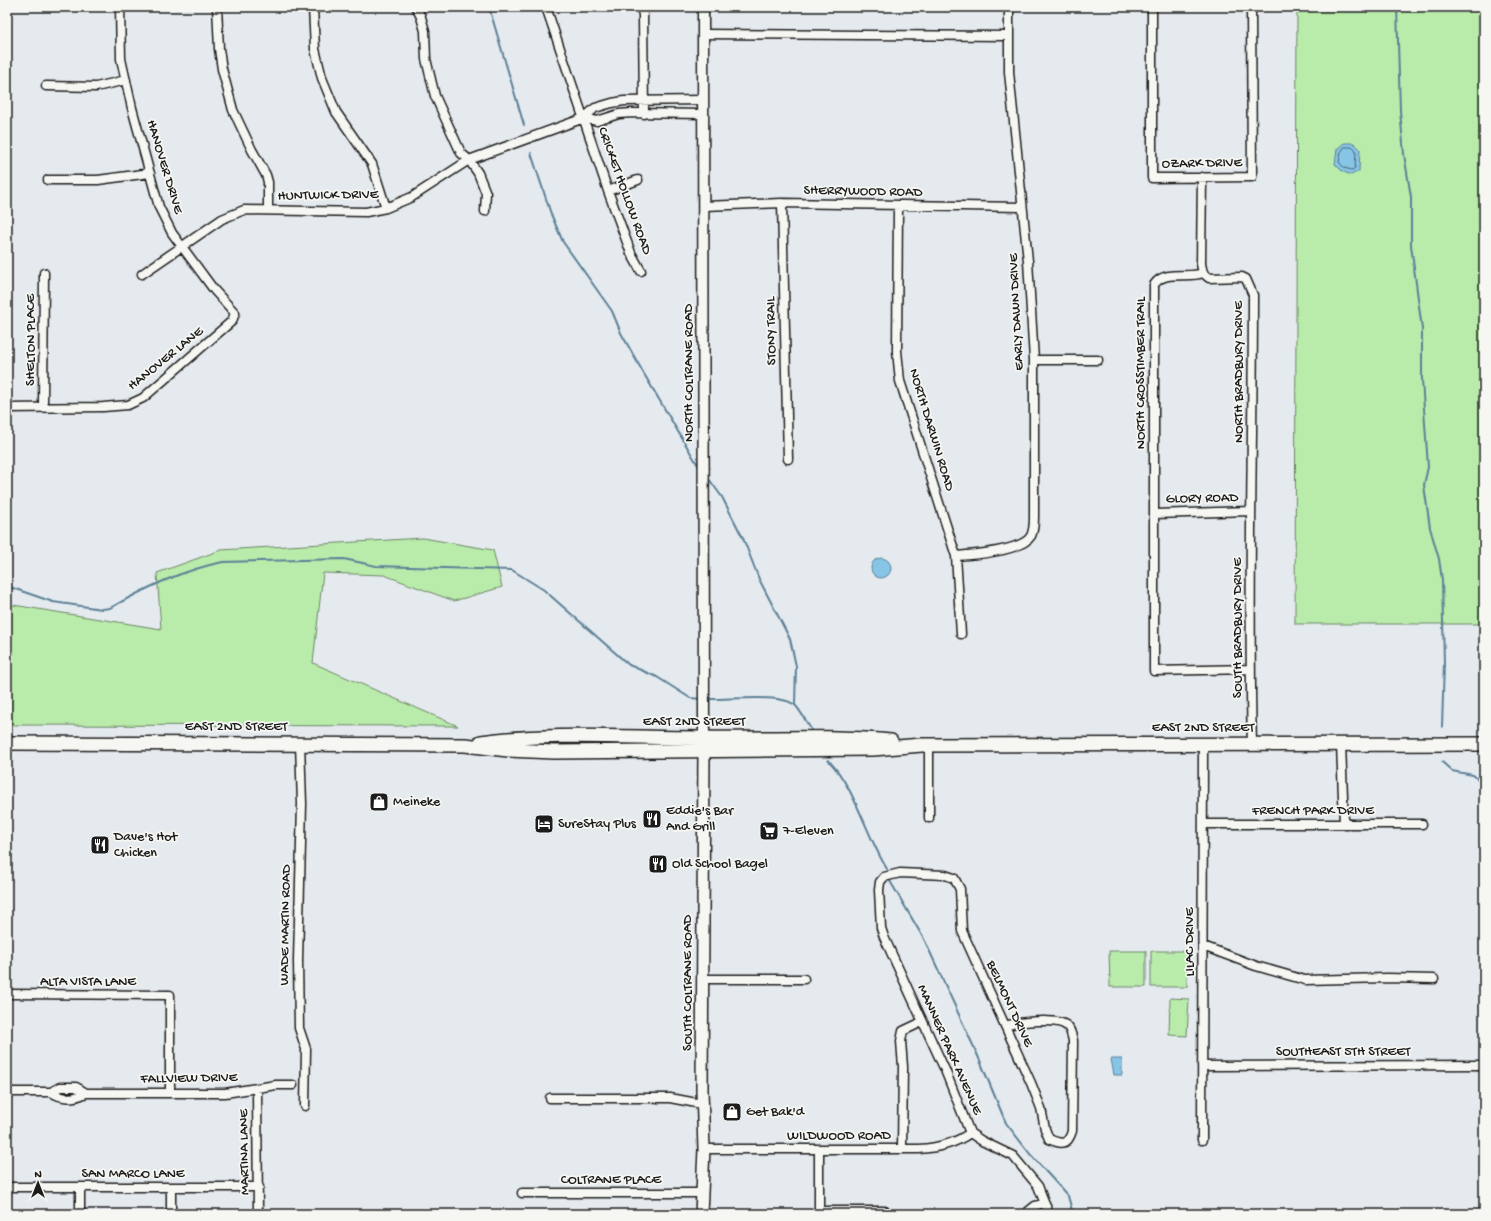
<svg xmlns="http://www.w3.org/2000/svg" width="1491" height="1221" viewBox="0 0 1491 1221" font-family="'Gochi Hand',sans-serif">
<rect width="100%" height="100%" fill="#e5eaef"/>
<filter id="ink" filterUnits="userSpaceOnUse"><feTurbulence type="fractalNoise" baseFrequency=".025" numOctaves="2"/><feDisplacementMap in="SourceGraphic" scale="8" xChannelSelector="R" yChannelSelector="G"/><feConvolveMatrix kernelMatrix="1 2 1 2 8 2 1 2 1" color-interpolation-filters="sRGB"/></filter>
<g filter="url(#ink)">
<path fill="#b9ebab" stroke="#6a8464" d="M1297 7H1484L1483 624H1295Z
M423 538 493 550 502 587 454 601 384 575 323 573 313 663 458 726 7 725V604L161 629 157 573 221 550Z
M1109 951H1146V987H1110Z
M1151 951H1187V987H1151Z
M1170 998 1189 999 1187 1036 1169 1035Z"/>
<path fill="#87c5e7" stroke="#5c8196" d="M1344 143H1354L1360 149 1359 171 1351 175 1342 171 1335 164 1337 149Z
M871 568a10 10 0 1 1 20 0a10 10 0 1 1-20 0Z
M1111 1059H1122V1075H1114Z"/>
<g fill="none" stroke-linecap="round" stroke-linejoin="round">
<path stroke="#47606d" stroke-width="1" d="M1345 147H1352L1356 151 1355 168 1352 170 1344 168 1339 162 1341 152Z"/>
<path stroke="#5c8196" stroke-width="2" d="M489 7 524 125
M1397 7 1400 111 1404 154 1411 197V245L1422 329V380L1428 467 1424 485 1430 528 1439 559 1442 580 1444 663 1442 727
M531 153 551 214 563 242 612 311 621 333 644 374 699 467
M709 479 722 497 743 538 759 579 790 639 796 666 795 705
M7 586 53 602 102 609 110 608C146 588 182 570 223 562L344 559 376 566 512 570 544 590 629 665 657 677 690 698 701 699
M708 699C727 700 781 693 795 705 801 711 806 722 811 729
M828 760C855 787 866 835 887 869
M1442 762 1452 771 1473 775 1484 784
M890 881 924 939 978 1056 1006 1123 1030 1154 1068 1196 1073 1214"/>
<g stroke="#1c1c1c" stroke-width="11">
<path id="minor" d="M217 7 219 49 222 69 233 110 252 150 266 175 268 182V210
M313 7 315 49 322 78 336 112 372 164 386 208
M416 7 421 17 425 31 426 59 435 96 461 153 469 160 478 173 486 193 485 211
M546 7 608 191 631 253 641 271
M641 7 643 15 644 114
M1152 7V178L1252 177 1251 7
M703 34 1008 36
M46 86 96 87 126 80
M584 118 597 121 619 114 632 113 703 114
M1202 177 1201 264 1203 273 1209 278 1242 277 1246 279 1253 295C1253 445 1248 594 1252 744
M48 180H98L150 173
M608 191 638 180
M782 203 788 459
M704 206 782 203 1021 207
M898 206 897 351 900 381 956 556 961 634
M1203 273C1188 279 1164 269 1154 285V671L1251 669
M142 274 222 219 244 210 366 212 386 208 412 197 469 160 584 118 595 108 612 103 624 101 703 100
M1034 360H1098
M43 406 44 273
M7 408 103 407 128 405 143 398 232 321 235 313 214 290 172 233 159 207 132 108 121 59 120 7
M1155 514 1250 511
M956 556C972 555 1022 551 1031 536 1034 530 1034 523 1034 517V360L1028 261 1009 72V7
M300 743 302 804 298 960 299 1028 306 1049 305 1106
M1341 744 1344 824
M929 745V818
M1203 824H1422
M1203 946 1256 966 1305 980 1387 978 1434 979
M703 979H804
M7 994 170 995V1093
M1005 1026C1017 1022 1058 1017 1067 1026 1071 1030 1072 1036 1073 1041L1072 1131C1068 1145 1062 1145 1049 1139L1045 1129 1041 1108 1031 1083 962 931 960 889 954 878 945 875 900 873 884 877 880 882 879 890 881 928 884 937 945 1070 970 1133 982 1141 1013 1156 1038 1186 1049 1214
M1202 1066 1484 1065
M257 1089 258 1214
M7 1092H51L60 1087H76L86 1093
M51 1092C63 1100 74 1099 86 1093H225L276 1085H293
M550 1098H670L702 1104
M1202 1140 1203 744
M704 1149H919C937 1148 956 1143 970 1133
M902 1149 903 1067 901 1041 903 1031 922 1022
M7 1187H259
M80 1187V1214
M171 1187V1214
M522 1193H701
M819 1211H885
M819 1214V1149
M1025 1214 1035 1206 1045 1203"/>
</g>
<g stroke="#1c1c1c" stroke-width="13">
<path id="tertiary" d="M703 7 704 738"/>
</g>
<g stroke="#1c1c1c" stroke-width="14">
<path id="secondary" d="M701 1214 704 1149 702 1090 704 751"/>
</g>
<g stroke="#1c1c1c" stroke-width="16">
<path id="primary" d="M481 742C551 732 628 738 699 738 763 739 827 735 891 741
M7 743 465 745 508 750 554 752 873 749 922 745 1484 744"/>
</g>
<use href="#minor" stroke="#f6f6f2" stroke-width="8"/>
<use href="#tertiary" stroke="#f6f6f2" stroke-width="10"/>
<use href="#secondary" stroke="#f6f6f2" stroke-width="11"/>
<use href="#primary" stroke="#f6f6f2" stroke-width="13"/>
</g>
</g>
<defs>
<g id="shop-square" transform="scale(1)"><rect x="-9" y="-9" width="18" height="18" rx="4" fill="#1c1c1c" stroke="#f6f6f2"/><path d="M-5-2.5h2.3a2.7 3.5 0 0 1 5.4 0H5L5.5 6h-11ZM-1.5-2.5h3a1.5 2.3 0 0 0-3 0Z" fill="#fff"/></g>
<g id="restaurant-square" transform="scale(1)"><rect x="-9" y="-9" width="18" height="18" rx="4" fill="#1c1c1c" stroke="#f6f6f2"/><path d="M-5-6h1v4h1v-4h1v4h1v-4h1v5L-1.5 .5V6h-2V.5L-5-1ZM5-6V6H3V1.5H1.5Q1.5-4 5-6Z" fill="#fff"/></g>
<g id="hotel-square" transform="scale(1)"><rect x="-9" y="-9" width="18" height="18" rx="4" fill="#1c1c1c" stroke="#f6f6f2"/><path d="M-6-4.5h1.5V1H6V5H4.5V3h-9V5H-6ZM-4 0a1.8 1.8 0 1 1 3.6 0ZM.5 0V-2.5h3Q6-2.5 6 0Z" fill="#fff"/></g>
<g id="supermarket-square" transform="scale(1)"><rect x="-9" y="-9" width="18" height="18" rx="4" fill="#1c1c1c" stroke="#f6f6f2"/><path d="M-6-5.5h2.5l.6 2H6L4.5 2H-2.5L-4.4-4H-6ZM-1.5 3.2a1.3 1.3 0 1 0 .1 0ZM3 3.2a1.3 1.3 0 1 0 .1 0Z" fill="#fff"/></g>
</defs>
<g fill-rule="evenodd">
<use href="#shop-square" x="379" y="802"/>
<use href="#restaurant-square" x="652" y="819"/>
<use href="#hotel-square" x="544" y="824"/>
<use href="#supermarket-square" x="769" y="831"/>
<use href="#restaurant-square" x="100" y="845"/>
<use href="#restaurant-square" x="658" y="864"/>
<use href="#shop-square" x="732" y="1112"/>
</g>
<g text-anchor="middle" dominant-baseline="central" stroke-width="3.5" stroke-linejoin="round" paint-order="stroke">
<g font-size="14" fill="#1c1c1c" stroke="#f6f6f2">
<text transform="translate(1202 164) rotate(-1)">OZARK DRIVE</text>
<text transform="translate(164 167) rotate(73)">HANOVER DRIVE</text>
<text transform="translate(624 191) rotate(70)">CRICKET HOLLOW ROAD</text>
<text transform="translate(863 192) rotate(1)">SHERRYWOOD ROAD</text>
<text transform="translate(328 196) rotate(-1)">HUNTWICK DRIVE</text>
<text transform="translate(1017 312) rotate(-93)">EARLY DAWN DRIVE</text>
<text transform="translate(772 331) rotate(-91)">STONY TRAIL</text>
<text transform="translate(31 340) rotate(-90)">SHELTON PLACE</text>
<text transform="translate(166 359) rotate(-39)">HANOVER LANE</text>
<text transform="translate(1239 372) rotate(-90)">NORTH BRADBURY DRIVE</text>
<text transform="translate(689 373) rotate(-90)">NORTH COLTRANE ROAD</text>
<text transform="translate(1141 373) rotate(-90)">NORTH CROSSTIMBER TRAIL</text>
<text transform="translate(931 430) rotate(73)">NORTH DARWIN ROAD</text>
<text transform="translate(1202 499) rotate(-1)">GLORY ROAD</text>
<text transform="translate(1238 628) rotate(-90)">SOUTH BRADBURY DRIVE</text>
<text x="694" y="722">EAST 2ND STREET</text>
<text x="236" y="727">EAST 2ND STREET</text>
<text x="1203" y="728">EAST 2ND STREET</text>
<text x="1313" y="811">FRENCH PARK DRIVE</text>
<text transform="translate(286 925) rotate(-89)">WADE MARTIN ROAD</text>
<text transform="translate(1190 942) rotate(-90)">LILAC DRIVE</text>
<text x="88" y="982">ALTA VISTA LANE</text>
<text transform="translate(688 983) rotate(-90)">SOUTH COLTRANE ROAD</text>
<text transform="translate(1009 1004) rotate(65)">BELMONT DRIVE</text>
<text transform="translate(949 1050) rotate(66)">MANNER PARK AVENUE</text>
<text x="1343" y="1052">SOUTHEAST 5TH STREET</text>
<text transform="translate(189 1079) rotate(-1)">FALLVIEW DRIVE</text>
<text x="839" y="1136">WILDWOOD ROAD</text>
<text transform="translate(245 1152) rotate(-91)">MARTINA LANE</text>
<text x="133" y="1174">SAN MARCO LANE</text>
<text x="611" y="1180">COLTRANE PLACE</text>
</g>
<g font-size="14" fill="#1c1c1c" stroke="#f6f6f2" text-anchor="start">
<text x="393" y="802">Meineke</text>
<text x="666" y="811">Eddie's Bar<tspan x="666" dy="16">And Grill</tspan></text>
<text x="558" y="824">SureStay Plus</text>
<text x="783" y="831">7-Eleven</text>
<text x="114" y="837">Dave's Hot<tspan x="114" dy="16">Chicken</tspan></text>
<text x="672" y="864">Old School Bagel</text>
<text x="746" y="1112">Get Bak'd</text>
</g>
</g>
<rect width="1491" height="1221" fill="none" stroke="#f6f6f2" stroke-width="24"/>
<rect x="12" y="12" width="1467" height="1197" fill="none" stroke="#1c1c1c" stroke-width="1.5" filter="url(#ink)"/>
<g transform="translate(38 1183)" stroke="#f6f6f2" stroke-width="3" paint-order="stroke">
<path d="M0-3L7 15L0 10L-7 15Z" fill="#1c1c1c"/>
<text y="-6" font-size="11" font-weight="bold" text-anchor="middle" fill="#1c1c1c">N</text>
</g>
</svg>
